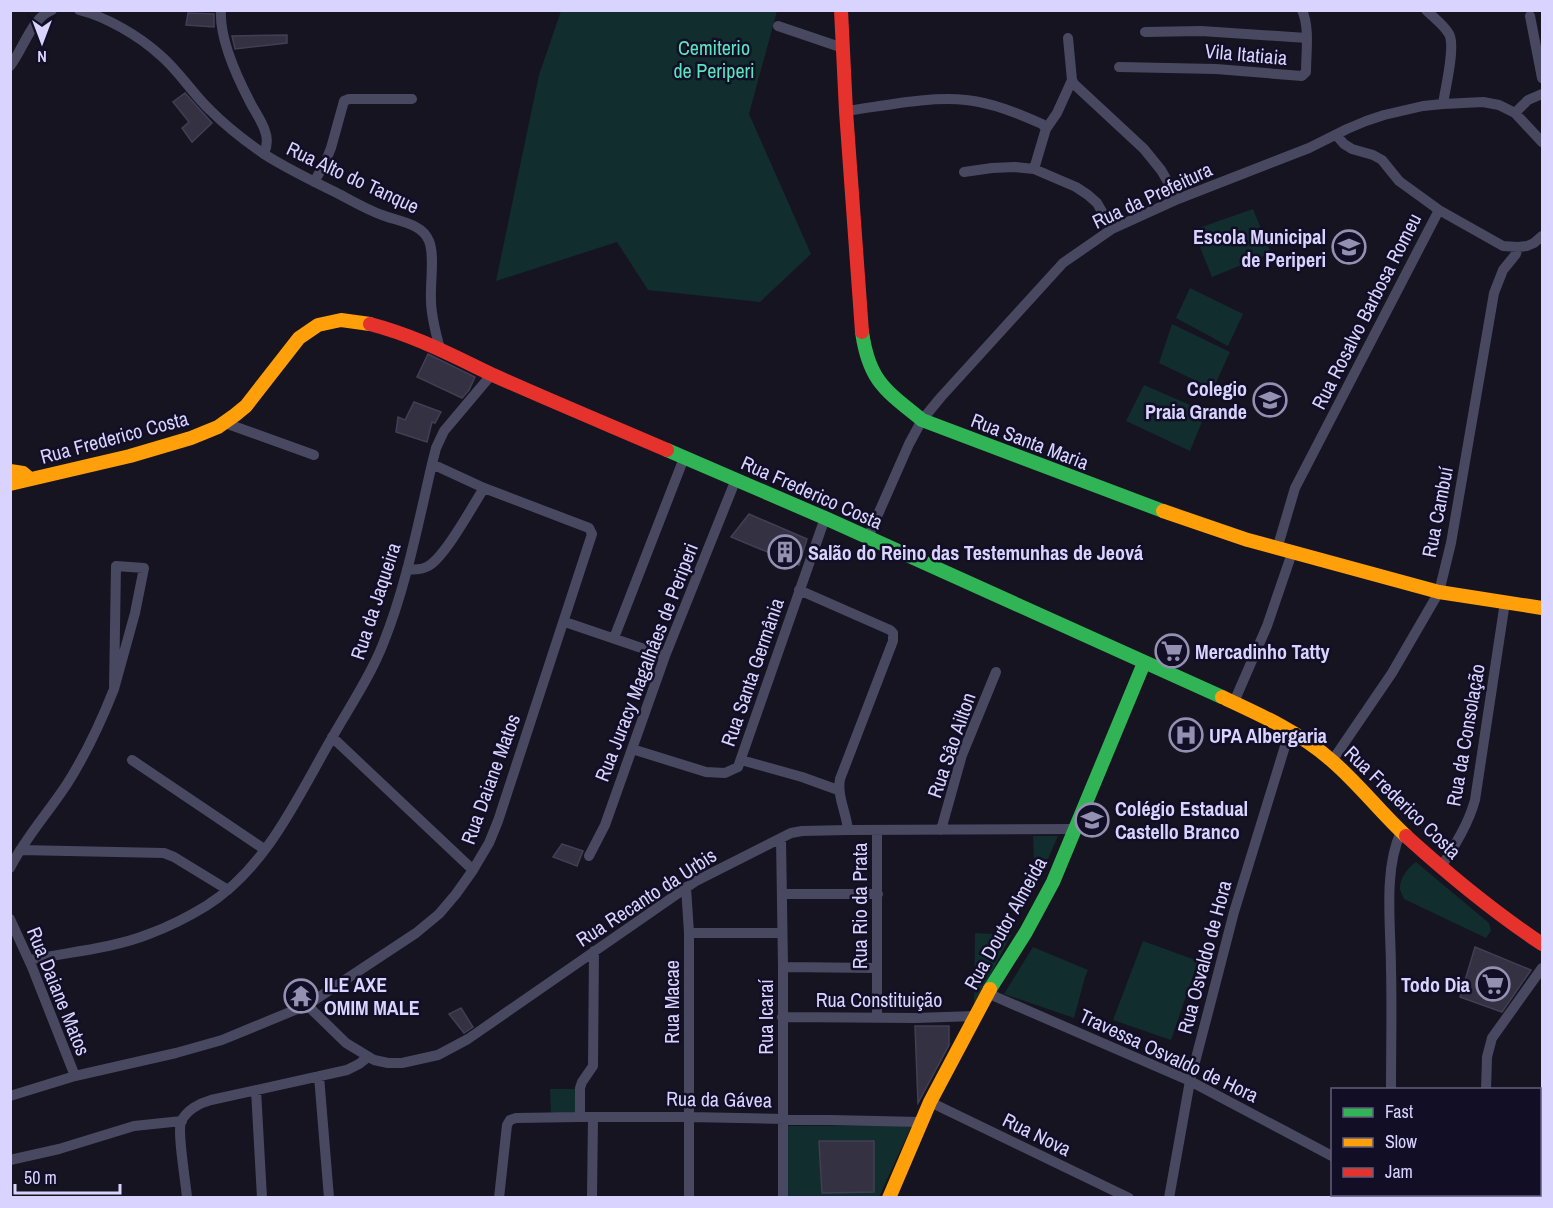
<svg xmlns="http://www.w3.org/2000/svg" width="1553" height="1208" viewBox="0 0 1553 1208" font-family="'Archivo Narrow',sans-serif">
<rect width="100%" height="100%" fill="#161420"/>
<path fill="#122d2d" d="M561 11H777L749 114 811 254 760 302 648 290 617 242 496 281 539 75Z
M1253 209 1271 253 1212 277 1193 230Z
M1190 288 1243 314 1228 346 1176 318Z
M1172 324 1230 352 1213 389 1159 363Z
M1144 385 1206 412 1190 451 1126 421Z
M1033 836H1058L1035 889Z
M1416 862 1489 923 1491 931 1486 938 1404 899C1403 896 1401 893 1400 889 1399 880 1408 867 1416 862Z
M975 933 1011 935 974 1007Z
M1143 941 1198 961 1171 1040 1113 1020Z
M1033 947 1088 970 1085 977 1074 1018 1004 994Z
M550 1089H575L577 1113 551 1114Z
M912 1125 879 1197 788 1198V1126Z"/>
<path fill="#343143" stroke="#423e55" stroke-width="1.5" d="M188 13 214 14V27L186 25Z
M287 35V43L235 49 232 36Z
M185 93 212 123 192 142 182 128 189 122 173 102Z
M428 354 475 377 469 390 462 398 417 377Z
M414 402 441 412 435 423 432 422 427 442 396 432 398 417 405 420Z
M749 514 807 539 799 565 731 537Z
M562 844 583 851 577 866 553 857Z
M1475 947 1531 970 1502 1012 1460 997Z
M461 1008 473 1027 464 1033 449 1014Z
M915 1026H949V1045L918 1103Z
M819 1141H874V1192L822 1193Z"/>
<g fill="none" stroke-linecap="round" stroke-linejoin="round">
<path stroke="#494861" stroke-width="10" d="M79 10C107 17 139 36 160 55 179 71 192 93 210 110 226 126 245 141 264 154
M221 10C219 39 237 77 250 102 255 112 262 121 265 131 268 139 267 147 264 154 289 170 315 182 341 195 354 202 368 210 382 215 397 221 422 223 429 241 435 255 430 283 431 300 431 317 436 333 440 349
M1426 10C1434 18 1444 25 1449 34 1456 46 1445 89 1443 104
M1530 16 1542 78
M778 26 843 48
M1145 32 1201 31 1307 38
M10 66C23 50 32 17 52 10
M1119 67 1216 69 1302 76 1306 72C1306 52 1310 28 1302 10
M1072 80 1074 84 1144 149 1161 170 1178 199
M846 111C884 106 929 96 966 100 993 103 1017 113 1042 124L1046 129 1045 132 1034 169
M1515 113 1528 100 1542 94
M1046 129 1057 113 1072 80 1068 38
M1336 135 1344 144 1352 149 1373 155 1382 160 1399 181 1439 210 1503 246 1518 247 1527 246 1534 243 1542 236
M964 172 992 168 1015 167 1034 169 1076 187 1088 195 1097 203 1112 229
M314 182 325 163 331 148 344 101 349 99H412
M225 423 314 455
M868 537 909 444 922 420 941 397 1063 263 1112 229 1178 199 1309 148 1347 129 1366 121 1384 115 1423 106 1443 104 1483 102 1499 105 1515 113 1542 142
M1277 549 1295 488 1439 210
M116 566 144 568 135 613 114 689Z
M407 569C415 570 423 570 430 565 447 553 472 507 484 488
M799 590 890 630 893 633V641L840 779C837 797 846 811 848 830
M565 622 665 656
M614 638 684 458
M1234 702 1267 626 1292 553
M332 737 473 870
M632 749 706 772 725 773 738 767 825 518
M132 760 264 849
M741 760 802 777 838 790
M1332 761 1392 673 1439 592 1451 543 1494 293 1503 270 1516 254 1518 247
M941 830 962 755 996 672
M781 838 783 967V1198
M20 850 164 853 174 857 228 890
M589 856 605 825 665 656 736 479
M1441 867C1455 845 1468 825 1475 800L1505 602
M10 868C25 838 48 813 67 784 86 754 101 722 114 689
M686 887 689 933V1198
M782 894H878
M10 919 32 967 75 1076
M689 933H782
M29 960C68 952 111 949 149 934 168 927 188 917 206 906 267 868 298 796 333 736 350 706 370 677 383 644 406 587 418 524 432 464L436 448 444 431 492 374
M783 967 877 968
M987 993 1190 1081 1332 1156
M307 1005 346 1043 374 1060 388 1063H402L438 1055 468 1039 696 881 791 833 802 831 848 830 1075 829
M782 1017 915 1018 976 1016
M877 1017V830
M319 1076 329 1198
M256 1090 262 1198
M1391 1090C1391 1049 1392 1009 1391 969 1391 927 1383 870 1401 832
M1486 1090 1487 1057 1492 1038 1542 968
M10 1096 75 1076 176 1053 222 1040 307 1005 416 933 439 914 456 894 473 870 489 843 498 821 592 534 589 528 484 488 432 464
M930 1102 1129 1198
M580 1117V1088L582 1082 593 1066 594 951
M10 1160 59 1149 134 1126 182 1121
M187 1198C186 1183 177 1132 181 1122 186 1110 200 1103 211 1100L347 1070 359 1064 368 1057
M499 1198 507 1125 510 1120 516 1118 580 1117H689L921 1122
M592 1198 593 1117
M1169 1198 1190 1081 1212 997 1234 912 1290 730
M1389 1198V1194
M1481 1198V1194"/>
<path stroke="#30b455" stroke-width="14" d="M862 332C869 381 885 390 922 420L1163 511
M667 450 825 518 1222 697
M990 989 1026 932 1053 882 1144 663"/>
<path stroke="#ff9f0a" stroke-width="14" d="M10 471 23 473 30 479
M10 484 130 456 191 438 218 427 235 415 246 406 299 338 318 325 341 320 370 324
M1163 511 1248 540 1439 592 1542 608
M1222 697C1261 715 1299 732 1331 760 1358 783 1380 812 1406 836
M889 1198 930 1102 990 989"/>
<path stroke="#e5322d" stroke-width="14" d="M841 10 846 111 862 332
M370 324C416 336 451 355 493 375 551 401 609 425 667 450
M1406 836C1449 875 1494 912 1542 944"/>
</g>
<defs>
<g id="school-ring" transform="scale(1.725)"><circle r="9.5" fill="#120e26" stroke="#9490b1" stroke-width="1.5"/><path d="M0-5L7-2L0 1L-7-2ZM-4 1L0 2.5L4 1V4Q0 6-4 4Z" fill="#9490b1"/></g>
<g id="building-ring" transform="scale(1.725)"><circle r="9.5" fill="#120e26" stroke="#9490b1" stroke-width="1.5"/><path d="M-4-6H4V6H1V3H-1V6H-4ZM-2.5-4.3h1.7v1.8h-1.7ZM.8-4.3h1.7v1.8H.8ZM-2.5-1h1.7V.8h-1.7ZM.8-1h1.7V.8H.8Z" fill="#9490b1"/></g>
<g id="supermarket-ring" transform="scale(1.725)"><circle r="9.5" fill="#120e26" stroke="#9490b1" stroke-width="1.5"/><path d="M-6-5.5h2.5l.6 2H6L4.5 2H-2.5L-4.4-4H-6ZM-1.5 3.2a1.3 1.3 0 1 0 .1 0ZM3 3.2a1.3 1.3 0 1 0 .1 0Z" fill="#9490b1"/></g>
<g id="hospital-ring" transform="scale(1.725)"><circle r="9.5" fill="#120e26" stroke="#9490b1" stroke-width="1.5"/><path d="M-5-5h3v3.5h4V-5h3V5h-3V1.5h-4V5h-3Z" fill="#9490b1"/></g>
<g id="temple-ring" transform="scale(1.725)"><circle r="9.5" fill="#120e26" stroke="#9490b1" stroke-width="1.5"/><path d="M0-6L5-2H3V0L6.5 2.5H4V6H1.5V3h-3V6H-4V2.5H-6.5L-3 0V-2H-5Z" fill="#9490b1"/></g>
</defs>
<g fill-rule="evenodd">
<use href="#school-ring" x="1349" y="247"/>
<use href="#school-ring" x="1270" y="400"/>
<use href="#building-ring" x="785" y="552"/>
<use href="#supermarket-ring" x="1172" y="651"/>
<use href="#hospital-ring" x="1186" y="735"/>
<use href="#school-ring" x="1092" y="820"/>
<use href="#supermarket-ring" x="1493" y="984"/>
<use href="#temple-ring" x="301" y="996"/>
</g>
<g text-anchor="middle" dominant-baseline="central" stroke-width="5" stroke-linejoin="round" paint-order="stroke">
<g font-size="20" fill="#5ae5c0" stroke="#120e26">
<text x="714" y="47">Cemiterio<tspan x="714" dy="23">de Periperi</tspan></text>
</g>
<g font-size="20" fill="#d8d3ff" stroke="#120e26">
<text transform="translate(1246 54) rotate(5)">Vila Itatiaia</text>
<text transform="translate(353 177) rotate(25)">Rua Alto do Tanque</text>
<text transform="translate(1152 195) rotate(-25)">Rua da Prefeitura</text>
<text transform="translate(1366 311) rotate(-63)">Rua Rosalvo Barbosa Romeu</text>
<text transform="translate(114 437) rotate(-15)">Rua Frederico Costa</text>
<text transform="translate(1030 441) rotate(21)">Rua Santa Maria</text>
<text transform="translate(812 492) rotate(24)">Rua Frederico Costa</text>
<text transform="translate(1437 512) rotate(-79)">Rua Cambuí</text>
<text transform="translate(375 601) rotate(-72)">Rua da Jaqueira</text>
<text transform="translate(646 662) rotate(-69)">Rua Juracy Magalhâes de Periperi</text>
<text transform="translate(752 672) rotate(-71)">Rua Santa Germânia</text>
<text transform="translate(1465 735) rotate(-80)">Rua da Consolação</text>
<text transform="translate(951 745) rotate(-71)">Rua Sâo Ailton</text>
<text transform="translate(490 779) rotate(-70)">Rua Daiane Matos</text>
<text transform="translate(1403 802) rotate(44)">Rua Frederico Costa</text>
<text transform="translate(646 897) rotate(-33)">Rua Recanto da Urbis</text>
<text transform="translate(859 906) rotate(-90)">Rua Rio da Prata</text>
<text transform="translate(1005 923) rotate(-61)">Rua Doutor Almeida</text>
<text transform="translate(1204 957) rotate(-75)">Rua Osvaldo de Hora</text>
<text transform="translate(59 991) rotate(68)">Rua Daiane Matos</text>
<text x="879" y="999">Rua Constituição</text>
<text transform="translate(671 1002) rotate(-90)">Rua Macae</text>
<text transform="translate(765 1017) rotate(-90)">Rua Icaraí</text>
<text transform="translate(1169 1055) rotate(25)">Travessa Osvaldo de Hora</text>
<text transform="translate(719 1099) rotate(1)">Rua da Gávea</text>
<text transform="translate(1037 1134) rotate(26)">Rua Nova</text>
</g>
<g font-size="20" font-weight="bold" fill="#d8d3ff" stroke="#120e26" text-anchor="start">
<text x="1326" y="236" text-anchor="end">Escola Municipal<tspan x="1326" dy="23">de Periperi</tspan></text>
<text x="1247" y="388" text-anchor="end">Colegio<tspan x="1247" dy="23">Praia Grande</tspan></text>
<text x="808" y="552">Salão do Reino das Testemunhas de Jeová</text>
<text x="1195" y="651">Mercadinho Tatty</text>
<text x="1209" y="735">UPA Albergaria</text>
<text x="1115" y="808">Colégio Estadual<tspan x="1115" dy="23">Castello Branco</tspan></text>
<text x="324" y="984">ILE AXE<tspan x="324" dy="23">OMIM MALE</tspan></text>
<text x="1470" y="984" text-anchor="end">Todo Dia</text>
</g>
</g>
<rect width="1553" height="1208" fill="none" stroke="#d8d3ff" stroke-width="24"/>
<rect x="1331" y="1088" width="210" height="108" fill="#120e26" stroke="#615d7d" stroke-width="1.5"/>
<rect x="1343" y="1108" width="30" height="9" fill="#30b455" stroke="#615d7d" stroke-width="1.5"/>
<text x="1385" y="1118" font-size="18" fill="#d8d3ff">Fast</text>
<rect x="1343" y="1138" width="30" height="9" fill="#ff9f0a" stroke="#615d7d" stroke-width="1.5"/>
<text x="1385" y="1148" font-size="18" fill="#d8d3ff">Slow</text>
<rect x="1343" y="1168" width="30" height="9" fill="#e5322d" stroke="#615d7d" stroke-width="1.5"/>
<text x="1385" y="1178" font-size="18" fill="#d8d3ff">Jam</text>
<g transform="translate(42 42) rotate(180)" stroke="#120e26" stroke-width="4.5" paint-order="stroke">
<path d="M0-4.5L10 22L0 15L-10 22Z" fill="#d8d3ff"/>
<text y="-9" font-size="16" font-weight="bold" text-anchor="middle" fill="#d8d3ff">N</text>
</g>
<path d="M15 1184v9h105v-9" fill="none" stroke="#d8d3ff" stroke-width="3"/>
<text x="24" y="1184" font-size="18" fill="#d8d3ff" stroke="#120e26" stroke-width="4.5" paint-order="stroke">50 m</text>
</svg>
